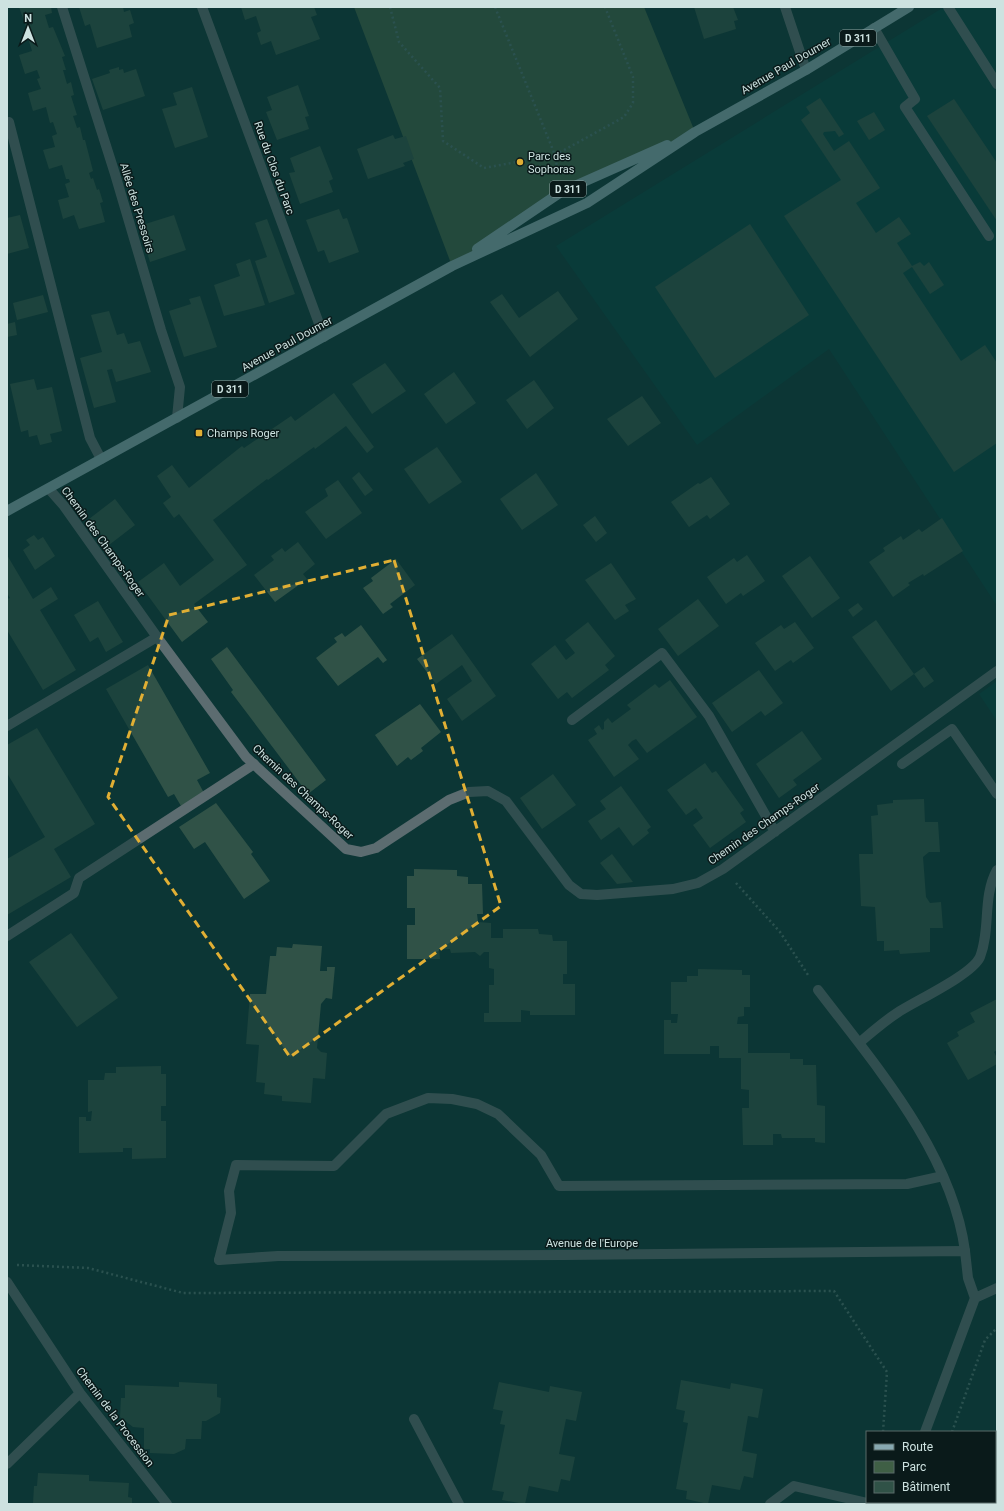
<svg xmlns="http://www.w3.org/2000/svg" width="1004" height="1511" viewBox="0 0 1004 1511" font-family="Roboto,sans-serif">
<rect width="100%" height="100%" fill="#0c3635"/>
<path fill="#06403f" d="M944 7H997V606L829 349 697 445 556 246Z
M997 681V721L979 694Z"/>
<path fill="#3f5f45" d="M354 7H644L695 132 561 192 452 266Z"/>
<path fill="#305247" d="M19 7H51L52 13 45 15 49 28 53 27 65 56 62 57 66 70H63L67 84 71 82 74 95 71 96 77 115 73 116 77 128 80 127 83 140H85L93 171 89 173 91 179 93 178 97 190 99 189 103 202 100 203 105 222 79 229 74 215 63 219 58 200 69 197 65 184 70 182 69 179H66L62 165 49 169 43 150 55 147 52 136 57 134 53 122 50 123 46 107 33 111 28 93 41 89 37 79 40 78 37 70 25 74 19 55 32 51 27 35H29Z
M79 7H123L124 12 130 10 134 23 129 25 132 37 97 48 90 24 85 26Z
M241 7H314L317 15 311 17 320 39 276 55 271 41 261 45 257 33 261 31 256 16 245 20Z
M694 7H733L738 20 734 21 736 29 704 39Z
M119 67V70L123 69 124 73 136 69 145 96 103 110 92 79 110 73 109 70Z
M298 85 309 116 305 117 309 129 277 140 266 112 272 110 267 97Z
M192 87 208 137 175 148 162 109 177 105 173 93Z
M820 98 844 134 839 137 835 131 824 132 823 134 834 151 849 141 880 188 856 203 876 233 899 217 911 234 897 243 912 266 920 262 924 266 929 262 944 285 930 294 912 267 903 273 961 361 985 345 997 363V443L954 472 784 216 841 180 801 120 810 113 806 107Z
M954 99 997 163V221L927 116Z
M874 112 885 130 869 140 857 121Z
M393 135 395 139 406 136 414 159 403 163 405 166 368 179 357 149Z
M320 146 333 179 329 181 333 192 300 204 289 173 295 172 290 158Z
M339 209 343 219 347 218 359 252 329 263 324 250 318 252 306 220Z
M20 215 29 248 7 254V218Z
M174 215 186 250 150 262 139 226Z
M267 219 295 294 269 303 255 261 267 257 255 223Z
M750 224 809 315 715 378 655 287Z
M250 259 265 305 224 316 214 285 240 276 236 264Z
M558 291 578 319 530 357 490 302 502 294 519 318Z
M43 295 48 312 17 320 13 303Z
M200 296 217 347 184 357 169 311 191 304 189 299Z
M109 311 117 335 124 333 128 344 140 341 151 372 116 382 112 369 107 370 116 402 94 408 80 358 102 352 91 315Z
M15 322 17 335 7 337V324Z
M385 363 406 391 372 414 352 384Z
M454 372 476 403 446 424 424 394Z
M34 379 37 390 52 387 62 431 50 434 52 442 40 445 37 435 29 437 28 430 21 432 10 384Z
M534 380 554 408 527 429 506 400Z
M334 393 374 447 367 453 346 426 315 449 314 447 268 480 267 479 213 520 247 565 194 604 208 622 182 642 138 582 164 563 180 586 214 560 179 514 174 518 163 503 171 497 157 476 172 465 189 488 242 446 244 448 291 416 295 421Z
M642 396 661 423 628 446 607 419Z
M437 447 462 482 429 504 404 469Z
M359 472 373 490 365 496 352 478Z
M536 473 558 505 522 530 500 499Z
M711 477 730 504 710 519 707 515 689 527 671 502 698 483 700 484Z
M338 480 362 513 326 539 305 512 328 496 325 489Z
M115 499 135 525 109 545 89 519Z
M595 516 607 533 596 542 583 525Z
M942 518 963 551 924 576 923 574 908 583 910 585 893 597 869 562 885 551 883 548 901 536 903 540 919 529 922 532Z
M34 535 38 540 43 537 55 556 35 570 23 550 30 545 26 540Z
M298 542 315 564 303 574 307 579 275 602 254 575 274 560 271 556 282 548 285 552Z
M7 555 33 599 51 587 58 599 40 610 76 670 43 690 7 630V599L10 598 7 593Z
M747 555 765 581 743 596 741 593 726 604 707 577 734 558 737 562Z
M810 556 840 598 812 618 782 576Z
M396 559 415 585 390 604 393 607 383 614 363 588 373 581 371 578Z
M611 563 636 599 625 605 629 611 615 620 585 580Z
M698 599 719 626 678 656 658 629Z
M98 601 123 642 106 652 98 637 90 642 74 615Z
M858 603 863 609 853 617 848 610Z
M876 620 914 674 891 691 852 637Z
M588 622 615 656 605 665 609 670 572 698 567 692 558 699 531 664 555 645 566 660 575 653 565 640Z
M795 622 814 648 793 663 791 660 775 671 755 643 781 625 784 629Z
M361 625 387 660 383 663 378 657 338 686 316 658 337 642 334 638 342 633 345 637Z
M452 634 496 696 462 721 447 699 472 681 462 665 436 684 417 659Z
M227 647 326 780 308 794 231 692 233 690 211 659Z
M148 665 210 773 197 780 204 793 181 806 174 794 168 797 106 689Z
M924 667 934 681 924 688 914 674Z
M759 670 783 703 765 716 761 711 732 732 712 703Z
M670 680 697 717 647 753 636 739 632 741 628 745 639 759 614 777 588 740 597 734 594 729 599 725 602 730 604 729V722L608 718 612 723 631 709 627 705 655 684 659 688Z
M420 704 441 732 421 748 423 751 411 760 408 757 397 766 375 735Z
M37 728 95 824 54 849 71 877 7 915V859L45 837 7 773V745Z
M802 731 822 759 793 780 797 785 779 798 756 764Z
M705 763 712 773 716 771 744 810 740 813 746 822 710 848 693 825 703 818 696 808 686 815 667 790Z
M553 774 576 805 542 829 520 798Z
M621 786 651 827 647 830 649 833 633 846 619 827 601 840 588 821 606 809 600 801Z
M924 799 925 822H938L940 852H929L923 857 926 897 930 903 941 902 943 928H930V952L900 954 899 950 884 951V941H877L875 907 861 906 859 854H873L871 816 878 815 877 805 893 803V800Z
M216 803 253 852 251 854 270 881 244 899 205 842 194 849 179 827Z
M612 854 633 882 617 884 600 863Z
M414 869 457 870V876L468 877V884H482L483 914H477L478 922 491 923V938H503V929H538L539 934 552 935 553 941H567V974H563V984H575V1015H530V1011L521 1010V1022H484V1013H489V985H494V969L489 968V952H484L480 956 475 952 451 953 450 949H439L440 959H407V925H415V908H407V876H414Z
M71 933 118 998 77 1027 29 962Z
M293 944 322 946 320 971H327V967H335L332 999 326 998 321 1004 317 1048 321 1052 327 1053 325 1079 313 1078 311 1103 282 1101V1096L264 1094 265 1083 256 1082 259 1045 246 1044 250 994H266L270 956H276L277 947 292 948Z
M698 969 742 970V975H750V1007H744V1016L738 1017 737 1024H748V1053H790V1059H803V1065H816L817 1105 825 1106V1143L815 1142V1138H782L781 1134H773V1145H743L742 1108H749V1090L741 1089V1058H719V1046H710V1054H664V1020H671V1023H677L678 1014H671V982H687V976H698Z
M997 999V1050L994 1052 997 1058V1064L968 1080 947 1043 959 1036 957 1032 975 1022 970 1013Z
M161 1066V1074H166V1106H161V1121H166V1158L132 1159V1148H123V1152L79 1153V1117H86V1121H91L92 1111 88 1112V1080H104L105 1073H116V1067Z
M681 1380 730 1389 731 1383 763 1389 758 1418 748 1416 742 1451 757 1454 753 1478 744 1476 740 1490 712 1485 708 1504 686 1499 687 1491 676 1489 688 1423 683 1422 685 1411 676 1409Z
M179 1382 217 1384V1397L221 1398 220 1413 206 1421H202L201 1439H186L185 1449 174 1454 150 1453V1449H144V1428L133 1427 120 1417 121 1398H125V1385L179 1387Z
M499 1382 549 1392 550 1386 582 1392 576 1421 566 1419 559 1454 575 1457 570 1481 561 1479 558 1492 529 1486 525 1504 502 1500 504 1492 492 1490 505 1425 500 1424 503 1411 493 1409Z
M38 1473 89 1475V1481L129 1483 128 1497 132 1498V1504H33L34 1486H37Z"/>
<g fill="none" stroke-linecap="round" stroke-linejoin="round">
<path stroke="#4f7270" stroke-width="2.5" stroke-dasharray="2 3" stroke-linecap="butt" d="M390 7 399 42 440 88 443 141 484 168 555 155 558 174
M495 7 555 155 624 117 633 103V77L605 7
M736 883 780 932 808 975
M17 1265 88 1268 183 1293 834 1291 887 1372 883 1432
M952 1432 985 1340 997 1328
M927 1504 928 1502"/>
<path stroke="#5c6c70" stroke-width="10" d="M62 7 115 174 161 330 180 387 177 418
M948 7 997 84
M874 28 915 99 905 107 989 236
M9 122 90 438 101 459
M7 726 157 637
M902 764 952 729 997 794
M7 936 74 893 79 878 254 764
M818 990C876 1066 952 1153 965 1251
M859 1043C871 1033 883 1022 897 1013 915 1001 972 975 980 957 991 929 982 897 997 870
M219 1260 231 1213 229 1191 236 1165 334 1166 386 1114 428 1098 452 1099 477 1104 498 1114 541 1155 559 1186 907 1184 943 1176
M414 1419 459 1504
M770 1504 794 1486 872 1504"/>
<path stroke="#5c6c70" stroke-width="10" d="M202 7 324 337
M785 7 806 70
M49 489 64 506 157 637 246 757 346 849 361 852 376 848 449 800 469 792 488 791 506 801 569 885 581 894 597 895 673 889 698 883 723 869 997 671
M572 720 662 653 709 716 775 832
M219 1260 278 1256 563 1255 965 1251 968 1278 975 1298 925 1432
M7 1282 80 1393 167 1504
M975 1298 997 1288
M7 1464 80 1393
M898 1504 899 1502"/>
<path stroke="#87a8b0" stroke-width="10" d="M477 249 561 192 667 145
M7 511 452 266 587 203 695 132 806 70 909 7"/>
</g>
<path d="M0 0H1004V1511H0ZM394 560 501 906 290 1057 108 797 169 615Z" fill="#0c3635" fill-opacity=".55" fill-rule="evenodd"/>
<path fill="none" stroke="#e1af34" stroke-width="3" stroke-dasharray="8 5" stroke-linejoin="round" d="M394 560 501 906 290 1057 108 797 169 615Z"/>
<g fill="#e1af34" stroke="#0a1a1a" stroke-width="1.5">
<circle cx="520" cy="162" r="4"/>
<rect x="195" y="429" width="8" height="8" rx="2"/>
</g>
<g text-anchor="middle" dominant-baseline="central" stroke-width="3" stroke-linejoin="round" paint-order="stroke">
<g fill="#0a1a1a" stroke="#92a6a5" stroke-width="1">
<rect x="840" y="30" width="36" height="16" rx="3"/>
<rect x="550" y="181" width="36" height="16" rx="3"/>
<rect x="212" y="381" width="36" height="16" rx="3"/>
</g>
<g font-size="10" font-weight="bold" fill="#cde2e0">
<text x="858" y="38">D 311</text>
<text x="568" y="189">D 311</text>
<text x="230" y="389">D 311</text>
</g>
<g font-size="11" fill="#cde2e0" stroke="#0a1a1a">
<text transform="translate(786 66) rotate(-30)">Avenue Paul Doumer</text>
<text transform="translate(274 168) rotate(70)">Rue du Clos du Parc</text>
<text transform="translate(137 208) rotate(73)">Allée des Pressoirs</text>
<text transform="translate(287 344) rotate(-29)">Avenue Paul Doumer</text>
<text transform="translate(103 542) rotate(54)">Chemin des Champs-Roger</text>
<text transform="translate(303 792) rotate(43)">Chemin des Champs-Roger</text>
<text transform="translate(764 824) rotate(-35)">Chemin des Champs-Roger</text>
<text x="592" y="1243">Avenue de l'Europe</text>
<text transform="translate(115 1417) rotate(53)">Chemin de la Procession</text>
</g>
<g font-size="11" fill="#cde2e0" stroke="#0a1a1a" text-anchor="start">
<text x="528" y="156">Parc des<tspan x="528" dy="13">Sophoras</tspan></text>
<text x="207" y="433">Champs Roger</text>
</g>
</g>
<rect width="1004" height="1511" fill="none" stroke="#cde2e0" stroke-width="16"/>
<rect x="866" y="1431" width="130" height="72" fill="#0a1a1a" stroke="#586a69"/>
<rect x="874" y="1444" width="20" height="6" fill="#87a8b0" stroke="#586a69"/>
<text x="902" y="1451" font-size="12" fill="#cde2e0">Route</text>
<rect x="874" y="1461" width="20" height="12" fill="#3f5f45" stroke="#586a69"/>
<text x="902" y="1471" font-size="12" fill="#cde2e0">Parc</text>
<rect x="874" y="1481" width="20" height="12" fill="#305247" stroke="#586a69"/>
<text x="902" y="1491" font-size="12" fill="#cde2e0">Bâtiment</text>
<g transform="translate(28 28)" stroke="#0a1a1a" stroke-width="3" paint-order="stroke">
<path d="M0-3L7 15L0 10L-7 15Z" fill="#cde2e0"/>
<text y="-6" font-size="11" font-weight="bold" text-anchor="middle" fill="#cde2e0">N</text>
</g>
</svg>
